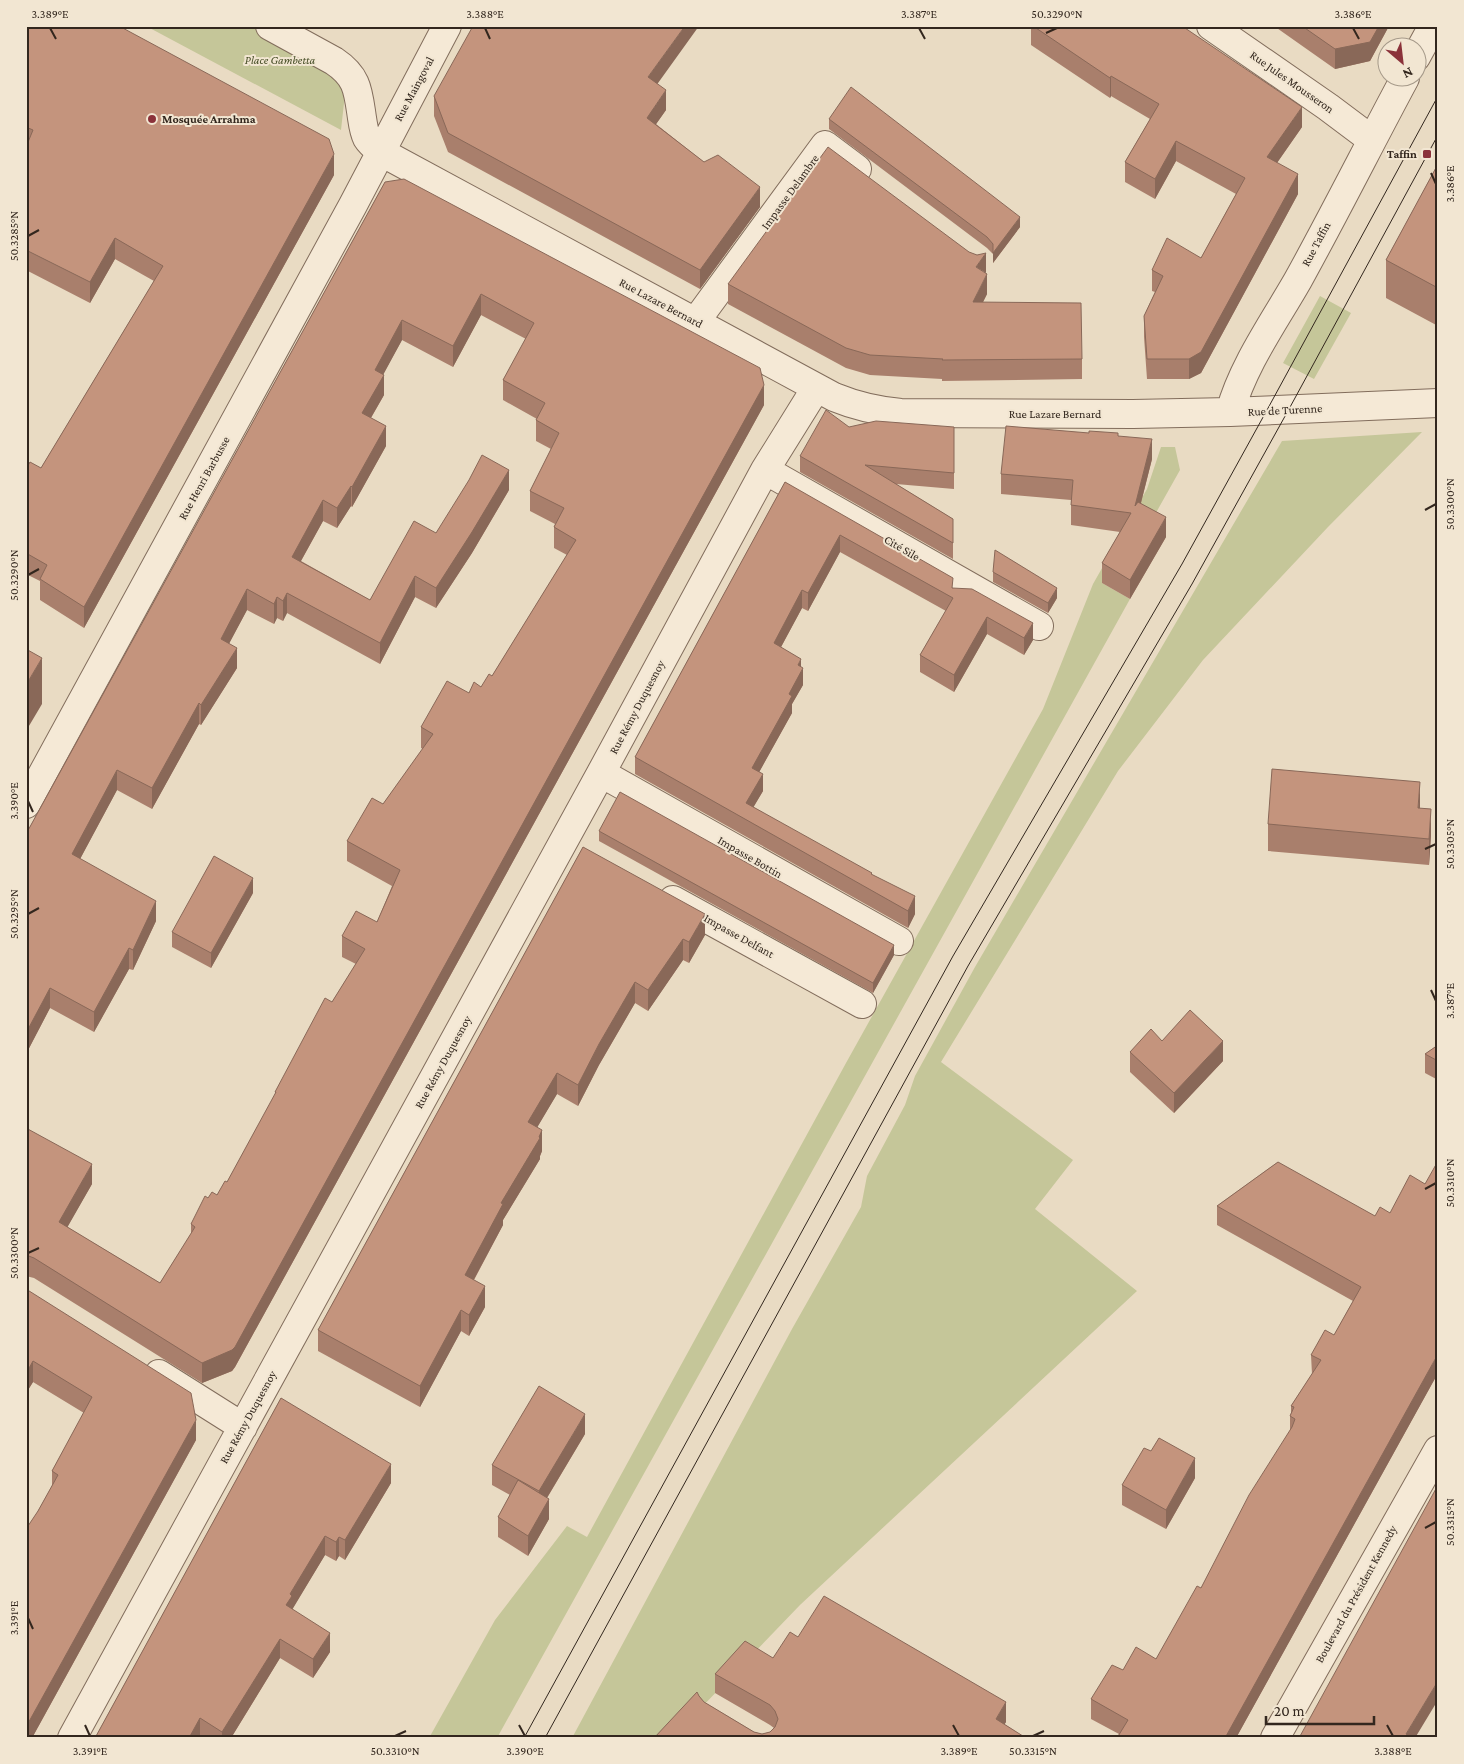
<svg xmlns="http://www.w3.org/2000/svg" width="1464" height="1764" viewBox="0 0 1464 1764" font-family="'Crimson Pro',serif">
<rect width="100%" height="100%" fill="#e9dbc3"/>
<path fill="#c5c699" d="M146 26H306L302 33 345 94 341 130Z
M1320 296 1351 313 1314 379 1283 363Z
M1422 432 1328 527 1203 660 1118 771 941 1062 1073 1160 1035 1209 1137 1291 800 1605 672 1738H572L792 1329 861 1207 867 1176 905 1105 915 1076 975 967 1282 441Z
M1161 447H1175L1180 470 1148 527 1102 583 1130 599 497 1738H429L495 1620 567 1526 587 1537 846 1063 1043 709 1093 584 1147 489Z"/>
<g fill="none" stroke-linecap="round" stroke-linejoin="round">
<g stroke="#826d5c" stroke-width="30">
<path id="minor" d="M270 26 334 61C358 77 358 91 362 118 363 125 364 132 367 138 370 143 376 148 381 152L834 397C856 406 877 411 901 413L1133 414 1230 412 1438 403
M1211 26 1328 107 1372 140
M1416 57 1433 26
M696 321 825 145 857 169
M1230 412C1243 365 1274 322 1298 280 1335 213 1369 145 1405 78
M765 470 1039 626
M601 773 899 941
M26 804 353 205 447 26
M673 900 862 1004
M159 1374 243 1427
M72 1738 601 773 765 470 816 388
M1275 1738 1438 1450"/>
</g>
<use href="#minor" stroke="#f5e9d6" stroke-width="28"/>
<path stroke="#33271e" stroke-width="1" d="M524 1738 953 956 1182 564 1267 410 1438 96
M545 1738 968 966 1192 584 1289 409 1438 135"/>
</g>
<path fill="#a97f6c" d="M26 26 334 175 84 628 40 600V581L26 574V469L41 468 154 281 115 259 90 303 26 270Z
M1031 26H1182L1302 127 1277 163 1298 194 1201 373 1189 379H1147L1144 337V316L1155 292 1152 291V270L1201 258 1236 194 1176 161 1155 199 1125 182V162L1150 119 1111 96 1110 98 1031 45Z
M1274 26H1389L1370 61 1335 69Z
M434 96 666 110 656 124 760 207 700 289 448 152 434 116Z
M829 119 1020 227 993 263V254L987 248 829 129Z
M1438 164V326L1386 298V260Z
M385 182 764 405 235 1367 232 1371 202 1383 34 1278 26 1276V1128L92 1184 67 1227 160 1283 191 1234V1224L208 1198 217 1195 227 1182 275 1095V1092L356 964 342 957V936L377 922 392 886 347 861V841L383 804 423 749 421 748V727L469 693 481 687 492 676 567 555 554 548V527L555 524 530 511V491L551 449 536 441V420L537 419 503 400V380L526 339 481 315 453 367 402 340 383 374 384 395 371 418 386 446 352 507 351 506 337 528 323 521 301 561 370 600 436 533 509 490 472 553 436 608 415 597 380 664 287 613 283 621 277 618 274 624 247 610 229 643 237 668 201 725 199 724 152 809 117 790 80 859 156 921 133 970 129 969 94 1032 50 1008 26 1054V834Z
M728 284 987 294 983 302 1082 359V379L942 381V379L870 375 846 368 728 304Z
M849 427H954V489L896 484 953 519V559L800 472V456Z
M1118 436 1152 459 1141 503 1166 537 1130 599 1102 583V563L1120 532 1071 525V500L1001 494V474Z
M785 482 953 588 1033 640 1024 655 987 634 954 692 920 672V655L946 611 840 552 808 611 802 608 781 647 801 666 803 685 792 704V713L759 772 763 791 753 807 872 875 915 914 908 928 635 774V757Z
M993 572 1057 598 1048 613 993 582Z
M1420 808 1431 835 1429 865 1268 851V824Z
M599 831 894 955 873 993 599 841Z
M583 847 705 935 689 963 683 960 648 1011 635 1003 599 1065 578 1106 557 1094 537 1127 542 1151 540 1156V1159L503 1220V1225L474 1280 485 1307 469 1336 461 1331 420 1407 318 1351V1330Z
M253 893 211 968 172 947V932Z
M1162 1041 1223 1061 1174 1113 1130 1072V1052Z
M1438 1045V1080L1425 1073V1054Z
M1278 1162 1438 1373 1236 1738H1117L1119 1734 1091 1719V1699L1123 1670 1156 1659 1201 1588 1290 1431V1416L1291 1413V1406L1312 1374 1311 1355 1334 1335 1353 1301 1217 1225V1206Z
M26 1289 196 1440 32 1738H26L38 1511 52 1486V1471L84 1413 33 1382 28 1390H26Z
M281 1398 391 1483 345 1560 339 1556 336 1561 325 1555 292 1609 330 1652 313 1678 280 1658 231 1738H95Z
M585 1434 547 1498 549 1519 528 1556 498 1537V1517L510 1495 492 1485V1465Z
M1195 1478 1166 1529 1122 1505V1485Z
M798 1637 1006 1722 1004 1724 1026 1738H654L699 1696 704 1702 754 1732 762 1734 770 1732 774 1728 770 1725 715 1693V1674L773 1658Z"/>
<path fill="#896858" d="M685 26H699L648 97V77Z
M1379 26H1389L1370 61 1335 69V49Z
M1111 76V96L1110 98V78Z
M666 90V110L647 137V118Z
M1302 107V127L1267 177V157Z
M1176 141V161L1155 199V179Z
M334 154V175L84 628V607Z
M1298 174V194L1201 373 1189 379V359Z
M760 187V207L700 289V270Z
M1020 217V227L993 263V253Z
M115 238V259L90 303V282Z
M986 253V273L976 267Z
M987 274V294L973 322V302Z
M481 294V315L453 367V346Z
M402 320V340L375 390V370Z
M384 375V395L362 433V413Z
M764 385V405L235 1367 232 1371 202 1383V1363Z
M386 426V446L352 507V487Z
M1152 439V459L1135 526V506Z
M509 470V490L472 553 436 608V588Z
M351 486V506L337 528V508Z
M323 500V521L292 577V557Z
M1166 517V537L1130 599V580Z
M840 535V552L808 611V593Z
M415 576V597L380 664V643Z
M1057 588V598L1048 613V603Z
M247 589V610L221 659V639Z
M802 590V608L774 660V643Z
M287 593V613L283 621V601Z
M277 597V618L274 624V604Z
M987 617V634L954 692V675Z
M1033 623V640L1024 655V638Z
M237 648V668L201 725V705Z
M42 658V704L26 731V685Z
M801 659V672L803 668V685L792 704V713L752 785V768L789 694 798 665Z
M199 703V724L152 809V788Z
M117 770V790L72 874V854Z
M763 774V791L746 820V803Z
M1420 782V808H1418Z
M1431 809V835L1429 865V839Z
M253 878V893L211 968V953Z
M915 896V914L908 928V911Z
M156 901V921L133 970V950Z
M705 914V935L689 963V942Z
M683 939V960L648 1011V990Z
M894 945V955L873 993V983Z
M129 948V969L94 1032V1012Z
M635 982V1003L599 1065 578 1106V1085L599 1044Z
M50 988V1008L26 1054V1033Z
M1223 1041V1061L1174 1113V1093Z
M557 1073V1094L528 1143V1122Z
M542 1130V1151L540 1156V1159L503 1220V1225L465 1296V1275L501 1203Z
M92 1164V1184L59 1242V1222Z
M485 1286V1307L469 1336V1315Z
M461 1310V1331L420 1407V1386Z
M1438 1354V1373L1236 1738H1225Z
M33 1361V1382L28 1390V1370Z
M585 1414V1434L539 1511V1491Z
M196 1420V1440L32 1738H26V1727Z
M1195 1458V1478L1166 1529V1510Z
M391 1464V1483L345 1560V1540Z
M549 1499V1519L528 1556V1536Z
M325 1536V1555L292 1610 286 1605 290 1594Z
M339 1537V1556L336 1561V1542Z
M330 1633V1652L313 1678V1659Z
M280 1639V1658L231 1738H222V1732Z
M1438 1681V1700L1415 1738H1405L1406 1734Z
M1006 1702V1722L996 1738V1719Z
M200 1718V1738H189Z"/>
<path fill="#c4947d" stroke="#896858" d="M26 26H119L329 139 334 154 84 607 40 579 47 565 26 553V469L30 462 41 468 163 266 115 238 90 282 26 250V147L33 130 26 127Z
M473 26H685L648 77 666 90 647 118 704 162 718 155 760 187 700 270 448 133 434 96Z
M1033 26H1182L1302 107 1267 157 1298 174 1201 352 1189 359H1147L1144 316 1163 276 1152 270 1167 238 1201 258 1245 178 1176 141 1155 179 1125 162 1159 104 1111 76 1110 78Z
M1302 26H1379L1370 42 1335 49Z
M851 87 1020 217 993 253V244L987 237 829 119Z
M828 147 969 252 977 255 986 253 976 267 987 274 973 302 1081 303 1082 359 942 360 943 359 870 355 846 348 728 284Z
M1438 164V288L1386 260Z
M404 179 760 368 764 385 235 1347 232 1350 202 1363 34 1258 26 1255V1128L92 1164 59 1222 160 1283 195 1227 191 1224 205 1196 208 1198 212 1192 217 1195 225 1181 227 1182 276 1092H275L325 998 332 1002 365 949 342 936 356 911 377 922 400 870 347 841 372 798 383 804 433 734 421 727 447 681 469 693 474 682 481 687 489 674 492 676 576 540 554 527 564 508 530 491 559 433 536 420 545 403 503 380 534 323 481 294 453 346 402 320 375 370 384 375 362 413 386 426 352 487 351 486 337 508 323 500 292 557 370 600 414 521 436 533 469 480 482 455 509 470 472 532 436 588 415 576 380 643 287 593 283 601 277 597 274 604 247 589 221 639 237 648 201 705 199 703 152 788 117 770 72 854 156 901 133 950 129 948 94 1012 50 988 26 1033V834L385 182Z
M826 410 849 427 876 421 954 427V473L865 465 953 519V543L800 456Z
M1006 426 1089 433V431L1118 433V436L1152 439 1135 506 1138 502 1166 517 1130 580 1102 563 1131 513 1071 505 1073 480 1001 474Z
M785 482 953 578 952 588 972 589 1033 623 1024 638 987 617 954 675 920 655 953 598 840 535 808 593 802 590 774 643 801 659 798 665 803 668 789 694 792 696 752 768 763 774 746 803 872 873 871 874 915 896 908 911 635 757Z
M995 550 1057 588 1048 603 993 572Z
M26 649 42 658 26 685Z
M1272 769 1420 782 1418 808 1431 809 1429 839 1268 824Z
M620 792 894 945 873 983 599 831Z
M583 847 705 914 689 942 683 939 648 990 635 982 599 1044 578 1085 557 1073 528 1122 542 1130 539 1137 540 1138 501 1203 503 1204 465 1275 485 1286 469 1315 461 1310 420 1386 318 1330Z
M214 856 253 878 211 953 172 932Z
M1190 1010 1223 1041 1174 1093 1130 1052 1151 1029 1162 1041Z
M1438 1045V1061L1425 1054Z
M1438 1161V1354L1225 1738H1117L1128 1720 1091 1699 1112 1665 1123 1670 1136 1647 1156 1659 1197 1586 1201 1588 1249 1495 1292 1427 1295 1419 1290 1416 1294 1407 1291 1406 1321 1360 1311 1355 1325 1330 1334 1335 1361 1287 1217 1206 1278 1162 1375 1216 1380 1207 1390 1213 1410 1175 1425 1184Z
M26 1289 191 1393 196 1420 26 1727V1529L38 1511 58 1475 52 1471 92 1397 33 1361 28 1370 26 1369Z
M539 1386 585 1414 539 1491 492 1465Z
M281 1398 391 1464 345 1540 339 1537 336 1542 325 1536 290 1594 292 1596 286 1605 330 1633 313 1659 280 1639 222 1732 200 1718 189 1738H95Z
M1159 1438 1195 1458 1166 1510 1122 1485 1144 1448 1151 1451Z
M518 1480 549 1499 528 1536 498 1517Z
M1438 1485V1681L1406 1734H1407L1405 1738H1299Z
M824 1596 1006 1702 996 1719 1026 1738H654L697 1692 699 1696 704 1702 754 1732 762 1734 770 1732 775 1727 778 1719 775 1711 770 1705 715 1674 745 1641 773 1658 790 1632 798 1637Z"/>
<path fill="none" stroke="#33271e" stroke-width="2" d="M50 28 56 39M485 28 490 39M919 28 925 39M1353 28 1359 39M1046 33 1057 28M1431 173 1436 184M28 236 39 230M1425 510 1436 504M28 575 39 569M28 801 33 812M1425 849 1436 844M28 914 39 908M1431 990 1436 1001M1425 1189 1436 1183M28 1253 39 1248M1425 1528 1436 1522M28 1618 33 1629M85 1725 90 1736M519 1725 525 1736M953 1725 959 1736M1387 1725 1393 1736M395 1736 406 1731M1033 1736 1044 1731"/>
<g fill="#8b323a" stroke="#f2e6d2" stroke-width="2">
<circle cx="152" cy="119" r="5"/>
<rect x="1422" y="149" width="10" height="10" rx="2.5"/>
</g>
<g text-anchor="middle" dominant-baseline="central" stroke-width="4" stroke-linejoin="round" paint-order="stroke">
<g font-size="12" font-style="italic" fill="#474e27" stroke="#f2e6d2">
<text x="280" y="60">Place Gambetta</text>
</g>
<g font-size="12" fill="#33271e" stroke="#f2e6d2">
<text transform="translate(1292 82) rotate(35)">Rue Jules Mousseron</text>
<text transform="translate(414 89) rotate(-62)">Rue Maingoval</text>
<text transform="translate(790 192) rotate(-54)">Impasse Delambre</text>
<text transform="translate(1316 244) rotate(-62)">Rue Taffin</text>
<text transform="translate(661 303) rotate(28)">Rue Lazare Bernard</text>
<text transform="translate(1285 410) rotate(-3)">Rue de Turenne</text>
<text x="1055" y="414">Rue Lazare Bernard</text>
<text transform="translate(204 478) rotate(-61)">Rue Henri Barbusse</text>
<text transform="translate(902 548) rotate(30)">Cité Sile</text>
<text transform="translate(637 707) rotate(-62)">Rue Rémy Duquesnoy</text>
<text transform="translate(750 857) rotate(30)">Impasse Bottin</text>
<text transform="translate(739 936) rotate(29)">Impasse Delfant</text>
<text transform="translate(443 1062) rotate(-61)">Rue Rémy Duquesnoy</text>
<text transform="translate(248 1417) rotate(-61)">Rue Rémy Duquesnoy</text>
<text transform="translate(1356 1594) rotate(-61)">Boulevard du Président Kennedy</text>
</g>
<g font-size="12" font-weight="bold" fill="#33271e" stroke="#f2e6d2" text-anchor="start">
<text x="162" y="119">Mosquée Arrahma</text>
<text x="1417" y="154" text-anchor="end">Taffin</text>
</g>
</g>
<rect width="1464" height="1764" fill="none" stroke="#f2e6d2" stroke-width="55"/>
<g transform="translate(1402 62) rotate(152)"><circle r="24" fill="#f2e6d2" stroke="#a69a8a"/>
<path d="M0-4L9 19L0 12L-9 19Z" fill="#8b323a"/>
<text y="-8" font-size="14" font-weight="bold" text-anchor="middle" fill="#33271e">N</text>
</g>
<path d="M1266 1716v8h108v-8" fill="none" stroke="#33271e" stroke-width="2.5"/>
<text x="1274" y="1716" font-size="15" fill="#33271e" stroke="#f2e6d2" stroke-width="4" paint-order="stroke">20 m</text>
<rect x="28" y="28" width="1408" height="1708" fill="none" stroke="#33271e" stroke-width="2"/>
<g font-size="12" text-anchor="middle" fill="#33271e">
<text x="50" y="18">3.389°E</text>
<text x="485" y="18">3.388°E</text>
<text x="919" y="18">3.387°E</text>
<text x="1057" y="18">50.3290°N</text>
<text x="1353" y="18">3.386°E</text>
<text transform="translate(1450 184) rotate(-90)" y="4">3.386°E</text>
<text transform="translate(14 236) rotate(-90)" y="4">50.3285°N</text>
<text transform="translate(1450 504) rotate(-90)" y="4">50.3300°N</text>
<text transform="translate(14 575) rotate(-90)" y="4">50.3290°N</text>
<text transform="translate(14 801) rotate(-90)" y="4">3.390°E</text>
<text transform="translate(1450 844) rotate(-90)" y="4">50.3305°N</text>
<text transform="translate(14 914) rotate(-90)" y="4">50.3295°N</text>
<text transform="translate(1450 1001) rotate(-90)" y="4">3.387°E</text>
<text transform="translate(1450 1183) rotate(-90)" y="4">50.3310°N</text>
<text transform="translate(14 1253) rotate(-90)" y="4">50.3300°N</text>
<text transform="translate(1450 1522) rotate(-90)" y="4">50.3315°N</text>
<text transform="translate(14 1618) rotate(-90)" y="4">3.391°E</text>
<text x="90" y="1755">3.391°E</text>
<text x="395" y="1755">50.3310°N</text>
<text x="525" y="1755">3.390°E</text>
<text x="959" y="1755">3.389°E</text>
<text x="1033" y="1755">50.3315°N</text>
<text x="1393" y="1755">3.388°E</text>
</g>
</svg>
